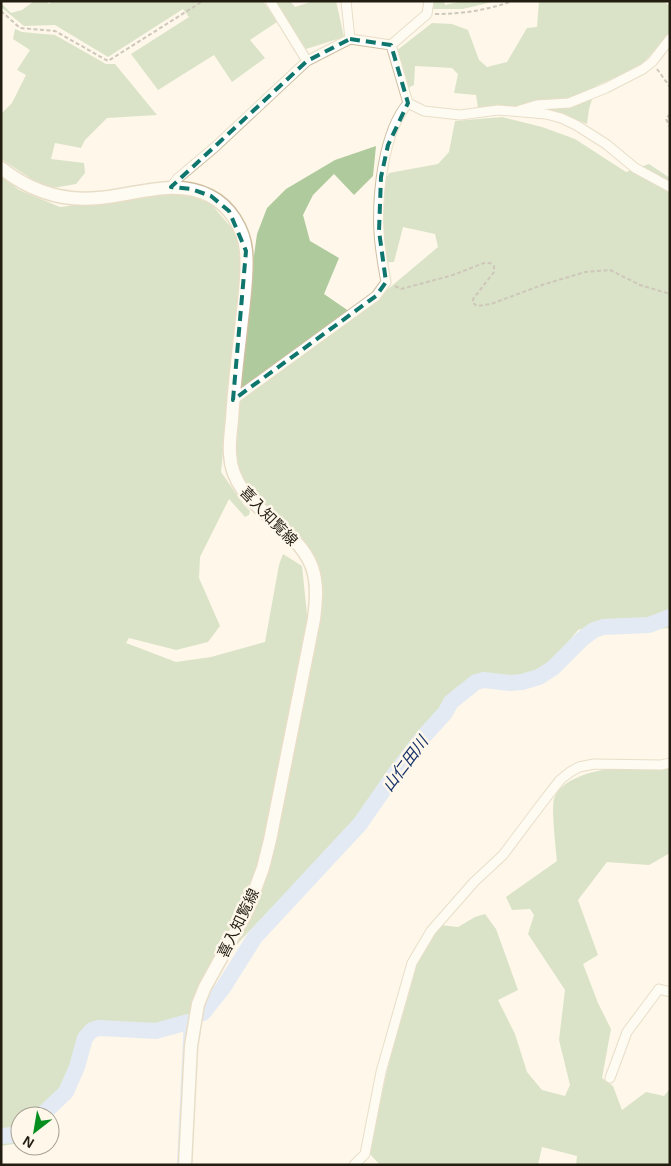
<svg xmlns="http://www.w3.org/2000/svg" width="671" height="1166" viewBox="0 0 671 1166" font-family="Helvetica,'Noto Sans JP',sans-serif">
<rect width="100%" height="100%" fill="#fef7ea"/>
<path fill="#afcb9d" d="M34 1H46L49 4 52 1H263L277 22 250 40 265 58 232 82 214 55 158 90 131 54 189 17 183 9 108 57 55 25 24 26 1 7V3L11 13 22 10Z
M275 1H290L295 7 314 1H336L344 37 306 49Z
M432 1H444L445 5 463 1H496L463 9H431Z
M539 1H663L670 6V32L641 66 596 86 589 109 587 124 555 111 515 107 478 108 476 95 454 93 458 74 452 68 415 66 414 85 408 88 396 51 432 23 452 24 468 30 479 60 487 67 507 62 527 28 537 27Z
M15 29 22 32 55 35 106 64H115L157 115 107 118 85 140 81 148 55 143 51 159 84 163 85 173 76 184 53 188 35 181 1 159V114L12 103 26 75 17 70 30 50 13 39Z
M502 117 542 127 575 139 626 172 649 164 670 178V628L614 632 589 627 578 630 544 671 520 678 479 676 474 678 447 699 408 749 359 816 199 984 190 1017 172 1025 99 1023 82 1035 76 1063 68 1084 34 1116H20V1127L15 1132 14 1144 1 1146V176L19 190 60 207 169 194 191 196 211 204 236 233 240 249V283L221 472 244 505 250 511 249 515 245 517 229 499 200 557 199 578 220 626 208 642 176 650 129 638 126 643 176 662 211 657 265 642 279 565 283 554 302 566 308 624 321 585 245 485 235 461 244 328 257 234 267 208 286 189 335 160 376 146 373 176 354 195 334 174 313 195 303 215 310 241 339 258 324 294 356 316 438 247 435 234 403 227 394 262H386L382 234 386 178 389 173 438 164 449 152 455 121Z
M613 768H670V853L649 865 607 862 578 900 598 955 583 964 598 1003 611 1029 602 1078 613 1086 622 1110 646 1092 664 1096 670 1089V1165H576L577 1156 542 1147 538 1165H380L369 1153 389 1062 418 961 440 925 458 927 475 917 485 914 496 929 518 990 498 1000 515 1034 527 1072 542 1090 565 1096 570 1085 559 1040 565 990 528 934 534 915 530 909 512 910 506 897 557 861C556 850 551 807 554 799 561 778 594 771 613 768Z"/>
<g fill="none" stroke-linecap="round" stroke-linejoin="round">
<path stroke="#c5daff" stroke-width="2.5" d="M178 1165 185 1023"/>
<path stroke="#c5daff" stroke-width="16" d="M203 1013 223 988 255 937 360 824 394 775 424 736 445 713 451 702 476 682 484 680 510 683 522 682 539 677 553 668 582 639 594 630 603 627 649 625 670 617
M41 1116 66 1092 77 1067 85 1038 92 1030 99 1028 156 1031 188 1022
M1 1136 13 1135 20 1133"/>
<g stroke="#cfbfa0" stroke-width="11">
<path id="minor" d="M270 1 307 61
M346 1 350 39
M391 45 427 14 429 1
M520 110 537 105 569 103 606 88 643 69 652 62 670 39
M171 187 177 179 215 147 307 61 350 39 391 45 408 103 424 111 460 115 498 110 546 114 561 118 576 125 606 144 635 168 670 187
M233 400 376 296 386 282C383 266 380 249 379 232 377 195 383 132 408 103
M610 1078 627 1032 659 989 670 992
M354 1165 365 1154 381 1072 412 963 431 931 474 882 503 855 539 807 560 780 570 772 579 767 594 764 661 765 670 763"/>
</g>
<g stroke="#cfbfa0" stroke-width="15">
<path id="secondary" d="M1 168C30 191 62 202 99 198 136 195 175 178 210 196 230 206 244 229 246 251 248 271 245 291 243 311 239 347 234 384 232 420 231 431 229 443 230 454 232 507 295 522 312 567 318 584 316 602 314 619L270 840 263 868 247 911 205 987 198 1004 191 1046 185 1165"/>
</g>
<path stroke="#948d81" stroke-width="2" stroke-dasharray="4 2.5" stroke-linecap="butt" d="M1 11 20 28 55 31 108 61 203 1
M435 14C463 14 487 10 513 1
M657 69 670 87
M670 114 666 119 670 127
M395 286 401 289 453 275 484 263H490L494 266V272L473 299V303L477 306 491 304 542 285 585 272 610 270 640 285 670 294"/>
<use href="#minor" stroke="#fff" stroke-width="9"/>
<use href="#secondary" stroke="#fff" stroke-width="12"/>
</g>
<path d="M0 0H671V1166H0ZM350 39 391 45 408 103 388 145 381 177 379 231 386 282 376 296 233 400 246 251 229 211 211 196 191 189 171 187 307 61Z" fill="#fef7ea" fill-opacity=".55" fill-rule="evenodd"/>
<path fill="none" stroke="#0f766e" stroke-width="4" stroke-dasharray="10 6" stroke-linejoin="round" d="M350 39 391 45 408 103 388 145 381 177 379 231 386 282 376 296 233 400 246 251 229 211 211 196 191 189 171 187 307 61Z"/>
<g text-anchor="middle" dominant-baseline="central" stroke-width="5" stroke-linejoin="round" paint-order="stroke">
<g font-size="15" fill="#221c11" stroke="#fef7ea">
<text transform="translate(269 516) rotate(46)">喜入知覧線</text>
<text transform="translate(238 923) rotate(-64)">喜入知覧線</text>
</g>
<g font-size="16" font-style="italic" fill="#173268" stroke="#fef7ea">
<text transform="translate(405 764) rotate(-53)">山仁田川</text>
</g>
</g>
<rect width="671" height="1166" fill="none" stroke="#221c11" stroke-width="5"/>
<g transform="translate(35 1131) rotate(211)"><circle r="24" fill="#fef7ea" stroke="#a69f93"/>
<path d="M0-4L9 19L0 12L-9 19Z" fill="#068f1f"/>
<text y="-8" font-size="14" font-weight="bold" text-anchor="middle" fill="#221c11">N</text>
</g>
</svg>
